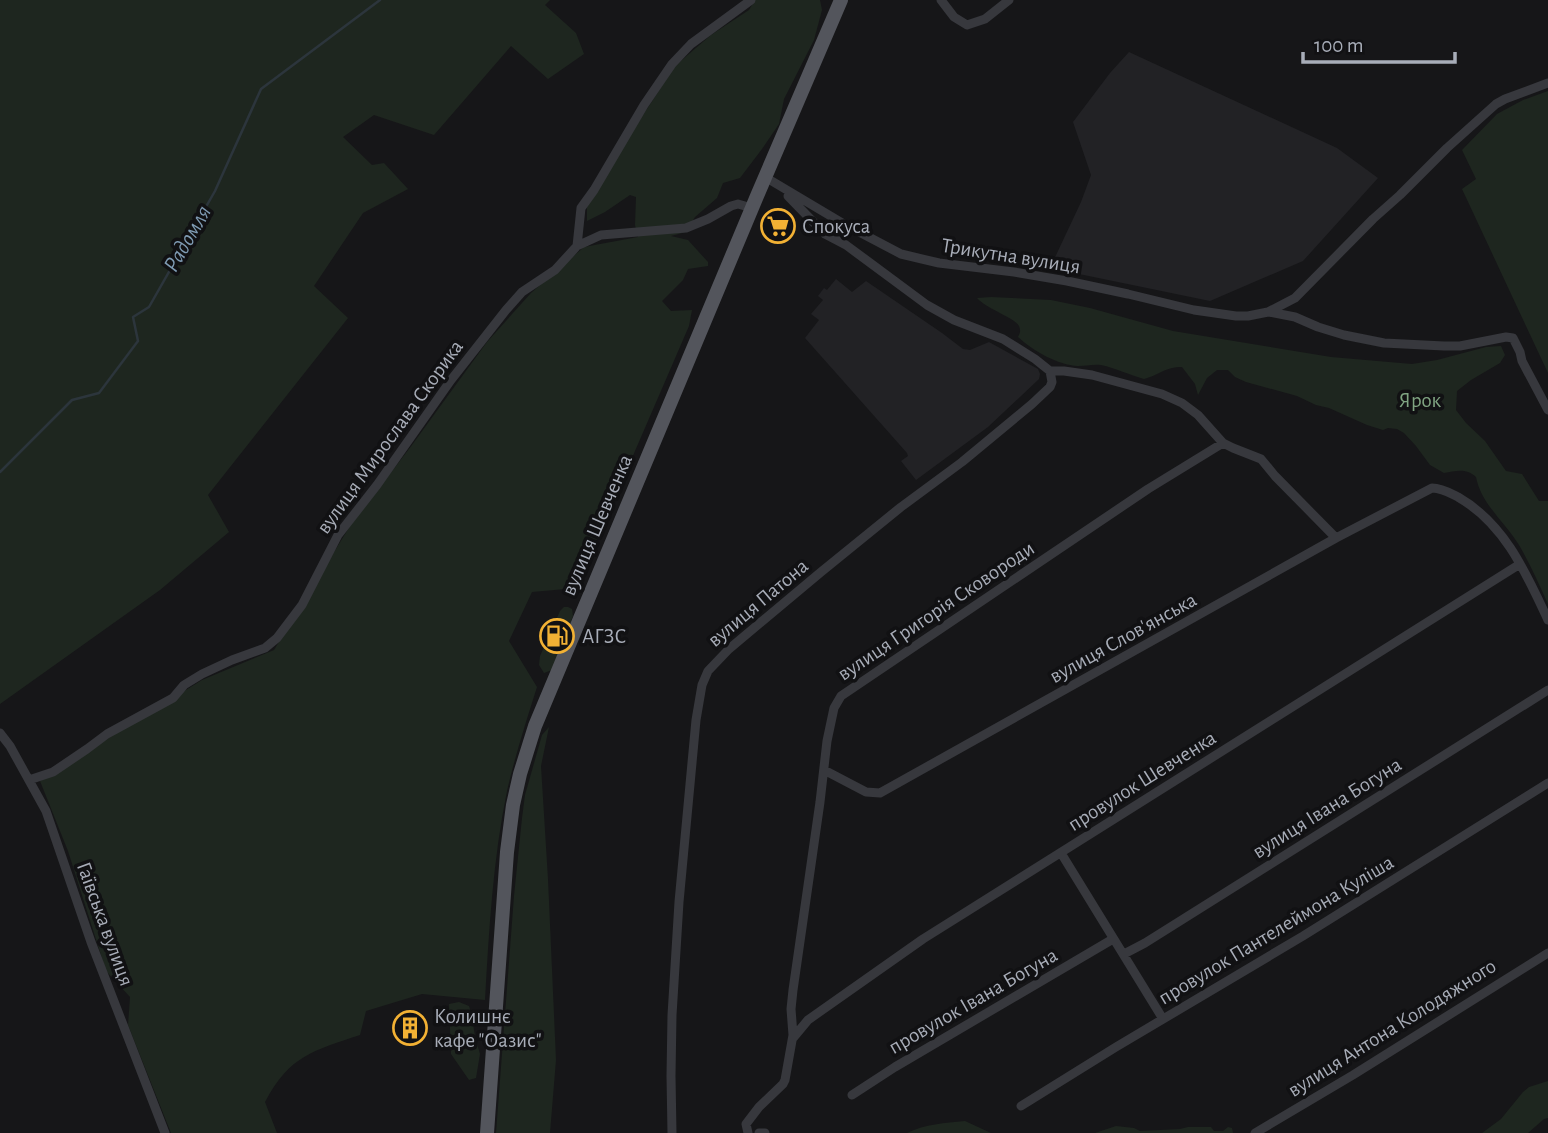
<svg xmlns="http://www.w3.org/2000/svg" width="1548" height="1133" viewBox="0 0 1548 1133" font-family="'Alegreya Sans',sans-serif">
<rect width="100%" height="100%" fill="#161618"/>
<path fill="#222225" d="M1129 52 1337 148 1378 178 1303 261 1210 301 1050 268 1081 202 1091 175 1073 122 1110 73Z
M836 279 852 292 866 281 942 333 963 349 970 350 989 342 1038 369 1040 374 1039 379 988 427 916 480 901 461 908 456 907 453 805 338 819 320 811 314 823 300 818 296 824 288 827 290Z"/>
<path fill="#1e261f" d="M0 0H550L545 5 576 33 584 54 548 79 511 46 434 135 374 115 343 137 372 165 384 163 408 189 363 213 314 286 348 318 208 495 229 532 160 590 0 704Z
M755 0H820L822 10 814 40 784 99 779 124 762 149 740 178 723 183 717 198 695 217 686 232 671 236 688 240 708 262V266L688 269 683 280 662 301 671 311 692 310 689 326 581 576 577 588 532 592 509 641 537 687C526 722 515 756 507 791 493 859 489 930 485 1000L422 994 366 1011 360 1035C313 1051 290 1055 265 1102L277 1133H171L128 1025 130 997 106 971 68 851 40 781 202 680 274 650 350 526 412 445 487 342 531 293 584 247 638 237 635 225 636 197 630 195 605 212 587 221V207L628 138 675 66 711 35 749 10Z
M1548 91V373L1462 189 1476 179 1462 150 1497 114 1523 100Z
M991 297 1051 300 1090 308 1173 331 1331 357 1412 364 1437 360 1486 347 1501 346 1505 355 1500 363 1471 380 1457 391 1456 410 1466 423 1485 441 1506 471 1522 474 1539 501H1548V604C1539 584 1530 564 1519 545 1505 522 1481 504 1476 477 1466 468 1456 471 1444 473L1430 465 1416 446 1404 433 1397 429 1388 428 1383 430 1367 425 1329 408 1316 405 1297 396 1246 382 1235 377 1228 370H1217L1207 378 1198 395 1195 384 1182 367C1165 367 1159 375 1144 379 1129 375 1116 368 1101 365 1093 364 1086 366 1078 366 1058 365 1033 351 1018 337 1020 333 1021 331 1019 326 1015 318 987 309 977 298Z
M564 607H568L572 609 573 616 552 670 544 673 539 665 540 656 560 611Z
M549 727 541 766 548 879 556 1060 550 1133H496L514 896 522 818 525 795 542 735Z
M459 1002 469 1006 472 1016 475 1037 480 1054 476 1078 469 1080 451 1054 449 1004Z
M1548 1081V1118L1544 1119 1528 1133H1482L1501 1119 1523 1092 1529 1087Z
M965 1121 991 1133H907C926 1124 944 1123 965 1121Z
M1116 1126 1134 1128 1140 1131 1180 1129 1188 1127H1211L1214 1131H1223L1228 1127 1232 1128 1233 1133H1095Z"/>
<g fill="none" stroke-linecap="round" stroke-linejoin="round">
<path stroke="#2c353c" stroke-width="2.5" d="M0 472 72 400 99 393 138 341 133 317 149 307 215 191 261 89 380 0"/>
<path stroke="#37383d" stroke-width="9" d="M941 0 954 17 967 25 985 19 1009 0
M765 177 844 224 901 254 939 263 1014 272 1067 281 1128 294 1194 310 1236 316H1248L1268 312 1295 298 1373 219 1400 195 1447 148 1496 104 1505 99 1548 83
M788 196 825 234 846 245 927 305 954 320 1003 339 1035 359 1050 371H1064L1092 375 1162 394 1182 403 1198 415 1223 443 1233 448 1261 459 1275 476 1336 538
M577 246 601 235 686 228 708 219 731 206 738 204 752 208
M1269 312 1295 317 1318 327 1344 335 1384 343 1444 346H1460L1506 337 1513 338 1520 352 1522 361 1548 410
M0 733 10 746 46 811 91 942 165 1133
M824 770 866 792 880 793 1336 538 1432 488C1442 488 1450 493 1458 497 1505 524 1526 573 1548 620
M29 780 53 772 87 749 107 734 173 698 184 685 202 674 232 660 265 648 277 638 302 605 338 535 377 485 451 380 506 310 522 292 555 270 577 246 581 208 594 190 644 105 672 64 691 44 751 0
M1061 853 1163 1019
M1124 954 1145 943 1548 690
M793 1038 808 1020 923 939 1520 564
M852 1095 895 1067 1113 939
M1021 1106 1116 1047 1303 936 1548 783
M672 1133 671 1076 672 1015 679 902 696 720 702 685 708 671 729 649 821 572 901 507 962 462 1032 404 1050 387 1052 382 1050 371
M748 1133 746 1124 759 1107 783 1084 785 1080 793 1035 791 1009 793 990 820 802 827 741 834 708 841 696 1148 489 1223 443
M759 1133H765
M1255 1133 1353 1075 1548 953"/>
<path stroke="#53555c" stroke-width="14" d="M487 1133 507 852 513 805 520 774 535 726 757 196 841 0"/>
</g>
<defs>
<g id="supermarket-ring" transform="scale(1.75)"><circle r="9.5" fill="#111113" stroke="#f2b134" stroke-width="1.5"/><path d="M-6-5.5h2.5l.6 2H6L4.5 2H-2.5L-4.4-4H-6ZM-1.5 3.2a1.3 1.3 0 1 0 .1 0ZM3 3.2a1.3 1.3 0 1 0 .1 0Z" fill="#f2b134"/></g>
<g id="fuel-ring" transform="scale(1.75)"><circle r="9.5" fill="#111113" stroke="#f2b134" stroke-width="1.5"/><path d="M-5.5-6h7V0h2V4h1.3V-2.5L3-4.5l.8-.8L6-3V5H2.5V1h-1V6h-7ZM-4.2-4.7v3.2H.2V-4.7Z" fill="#f2b134"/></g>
<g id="building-ring" transform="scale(1.75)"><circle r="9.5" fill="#111113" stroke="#f2b134" stroke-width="1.5"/><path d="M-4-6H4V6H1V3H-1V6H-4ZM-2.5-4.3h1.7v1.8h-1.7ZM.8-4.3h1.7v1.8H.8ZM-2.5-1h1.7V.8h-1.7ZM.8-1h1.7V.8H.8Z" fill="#f2b134"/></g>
</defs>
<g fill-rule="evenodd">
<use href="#supermarket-ring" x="778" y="226"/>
<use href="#fuel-ring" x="557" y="636"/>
<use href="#building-ring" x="410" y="1028"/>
</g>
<g text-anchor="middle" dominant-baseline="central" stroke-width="7" stroke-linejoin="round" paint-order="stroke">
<g font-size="21" fill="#a8adb8" stroke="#111113" text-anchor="start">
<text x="802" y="226">Спокуса</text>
<text x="582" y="636">АГЗС</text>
<text x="434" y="1016">Колишнє<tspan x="434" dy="24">кафе "Оазис"</tspan></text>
</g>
<g font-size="21" fill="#a8adb8" stroke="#111113">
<text transform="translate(1011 256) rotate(9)">Трикутна вулиця</text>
<text transform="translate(390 437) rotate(-54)">вулиця Мирослава Скорика</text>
<text transform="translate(597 525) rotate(-67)">вулиця Шевченка</text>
<text transform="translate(758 603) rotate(-40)">вулиця Патона</text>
<text transform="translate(936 611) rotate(-34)">вулиця Григорія Сковороди</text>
<text transform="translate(1123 638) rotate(-29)">вулиця Слов'янська</text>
<text transform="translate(1142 781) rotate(-32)">провулок Шевченка</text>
<text transform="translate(1327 808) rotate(-32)">вулиця Івана Богуна</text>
<text transform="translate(105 924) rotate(70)">Гаївська вулиця</text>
<text transform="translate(1276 930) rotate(-31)">провулок Пантелеймона Куліша</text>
<text transform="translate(973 1001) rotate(-30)">провулок Івана Богуна</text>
<text transform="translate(1392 1028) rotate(-32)">вулиця Антона Колодяжного</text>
</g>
<g font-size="21" fill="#7fa381" stroke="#111113">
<text x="1420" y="400">Ярок</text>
</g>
<g font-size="23" font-style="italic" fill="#7f9bb3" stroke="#111113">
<text transform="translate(188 239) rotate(-60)">Радомля</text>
</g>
</g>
<path d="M1303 52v10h152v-10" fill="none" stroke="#a8adb8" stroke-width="3.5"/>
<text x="1314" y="52" font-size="21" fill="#a8adb8" stroke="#111113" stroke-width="5" paint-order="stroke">100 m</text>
</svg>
